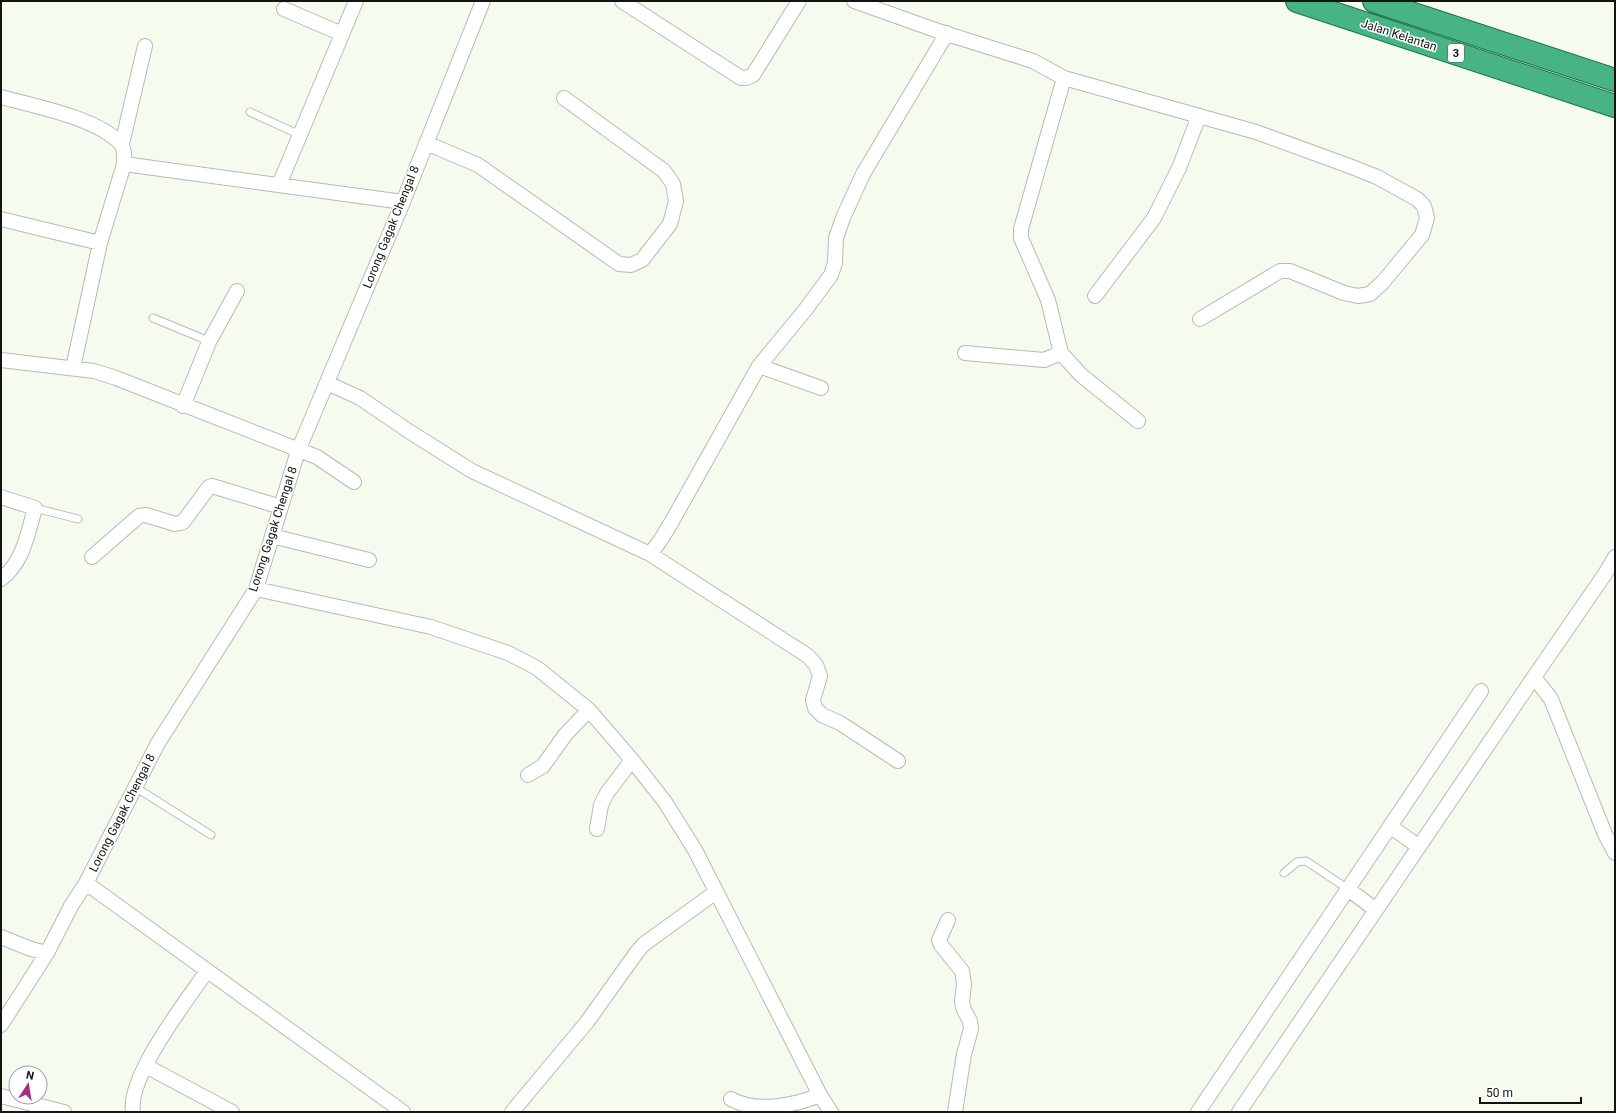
<svg xmlns="http://www.w3.org/2000/svg" width="1616" height="1113" viewBox="0 0 1616 1113" font-family="Roboto,sans-serif">
<rect width="100%" height="100%" fill="#f6fbf0"/>
<g fill="none" stroke-linecap="round" stroke-linejoin="round">
<g stroke="#b6bcb1" stroke-width="9">
<path id="service" d="M250 112 300 135
M153 318 199 337 209 342
M35 508 78 519
M135 787 211 835
M1284 873 1297 862 1306 861 1348 889"/>
</g>
<g stroke="#b6bcb1" stroke-width="16">
<path id="minor" d="M622 1 741 78H746L753 75 799 1
M854 1 941 32 1033 61 1064 78 1256 132 1352 167 1377 177 1417 199 1424 206 1427 218 1422 235 1383 282 1370 294 1358 296 1344 293 1290 271H1280L1200 319
M284 9 342 34
M1 97C34 106 98 118 121 144 125 149 124 158 124 164L100 243 73 368
M426 143 478 165 619 264 631 265 642 260 670 224 676 201 673 184 664 171 564 98
M122 144 145 46
M124 164 403 202
M279 185 356 1
M1 219 100 243
M1095 296 1154 218 1179 168 1199 116
M965 353 1044 360 1061 353 1048 300 1021 238V229L1064 78
M1061 353 1081 375 1138 421
M1 360 94 371 116 378 317 457 354 482
M759 366 806 309 831 275 835 263 836 238 843 218 863 174 947 33
M327 383 360 398 410 432 472 471 650 554 660 541 671 523 759 366 821 388
M183 406 209 342 237 291
M1 497 35 508C28 533 23 563 1 579
M272 536 369 560
M650 554 808 656 816 665 820 676 813 700 815 708 822 715 840 723 898 761
M92 557 139 516 146 515 175 524 180 523 183 522 209 487 212 486 281 507
M256 589 431 627 508 653 537 668 589 710 632 760 665 802 695 850 820 1095 831 1112
M1534 677 1551 699 1605 834 1615 853
M528 775 543 766 565 735 589 710
M1390 826 1419 847
M597 829 601 805 607 793 632 760
M86 883 403 1112
M1348 889 1376 910
M948 920 939 940 941 945 962 971 964 984 962 1002 964 1010 970 1021 971 1029 964 1054 955 1112
M1 937 31 949 47 953
M1 1025 47 953 71 906 86 883 158 743 256 589 298 451 403 202 483 1
M146 1066 232 1112
M1 1096 64 1112
M731 1099C756 1113 793 1106 820 1095
M133 1112C127 1077 187 1000 207 971
M512 1112 587 1022 637 952 644 944 716 892
M1198 1112 1481 691
M1239 1112 1534 677 1605 574 1615 557"/>
</g>
<g stroke="#187049" stroke-width="24">
<path id="trunk" d="M1297 1 1615 106
M1374 1 1615 80"/>
</g>
<use href="#service" stroke="#fff" stroke-width="7"/>
<use href="#minor" stroke="#fff" stroke-width="14"/>
<use href="#trunk" stroke="#48b486" stroke-width="22"/>
</g>
<g text-anchor="middle" dominant-baseline="central" stroke-width="3" stroke-linejoin="round" paint-order="stroke">
<rect fill="#fff" stroke="#595a58" stroke-width="1" x="1448" y="44" width="16" height="18" rx="3"/>
<g font-size="11" font-weight="bold" fill="#121410">
<text x="1456" y="53">3</text>
</g>
<g font-size="12" fill="#121410" stroke="#fff">
<text transform="translate(1399 35) rotate(18)">Jalan Kelantan</text>
<text transform="translate(391 227) rotate(-68)">Lorong Gagak Chengal 8</text>
<text transform="translate(273 529) rotate(-72)">Lorong Gagak Chengal 8</text>
<text transform="translate(122 813) rotate(-63)">Lorong Gagak Chengal 8</text>
</g>
</g>
<rect width="1616" height="1113" fill="none" stroke="#121410" stroke-width="4"/>
<g transform="translate(28 1085) rotate(12)"><circle r="19" fill="#ffffff" stroke="#a0a19f"/>
<path d="M0-3L7 15L0 10L-7 15Z" fill="#a52e85"/>
<text y="-6" font-size="11" font-weight="bold" text-anchor="middle" fill="#121410">N</text>
</g>
<path d="M1480 1097v6h101v-6" fill="none" stroke="#121410" stroke-width="2"/>
<text x="1486" y="1097" font-size="12" fill="#121410" stroke="#ffffff" stroke-width="3" paint-order="stroke">50 m</text>
</svg>
